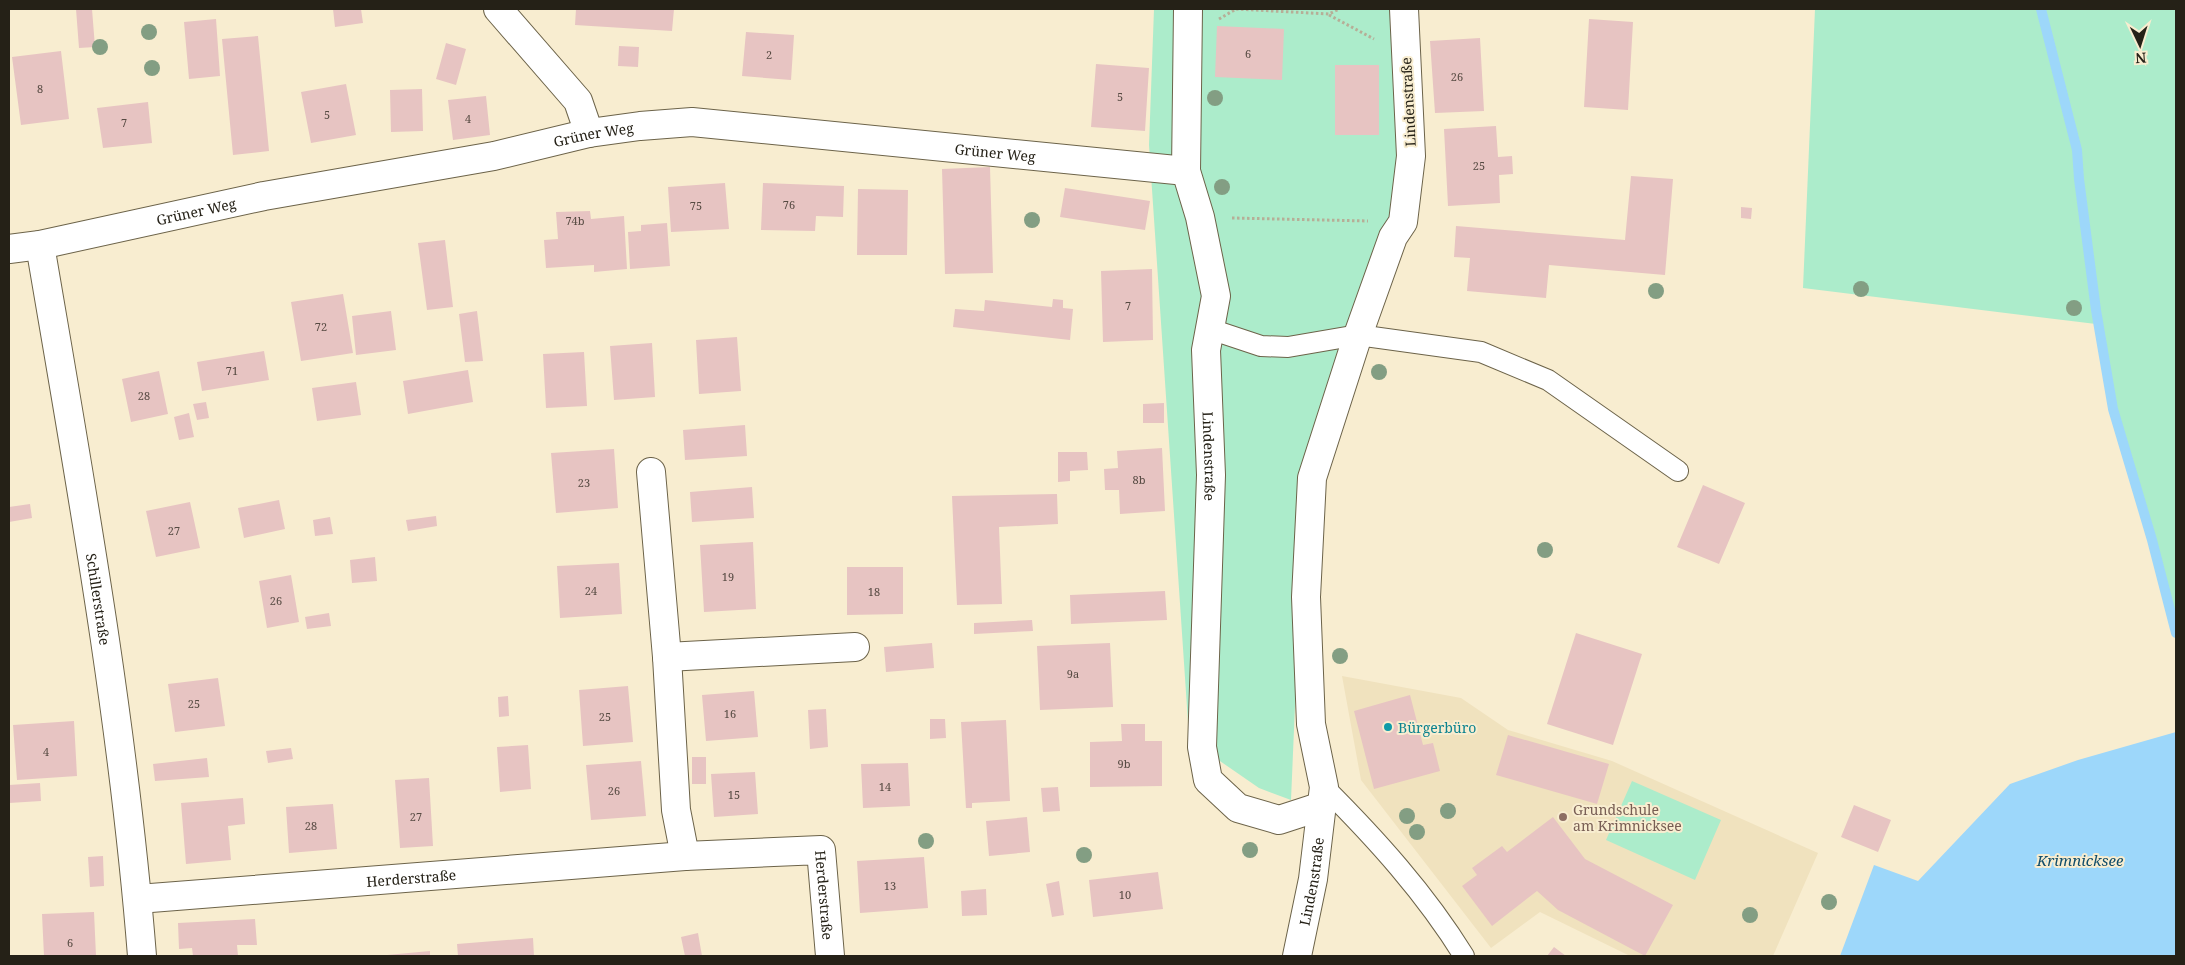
<svg xmlns="http://www.w3.org/2000/svg" width="2185" height="965" viewBox="0 0 2185 965" font-family="'Noto Serif',serif">
<rect width="100%" height="100%" fill="#f8edd0"/>
<path fill="#f0e2be" d="M1342 676 1461 698 1508 730 1612 761 1818 853 1773 956H1630L1540 912 1491 948 1361 780Z"/>
<path fill="#aceccb" d="M1154 9H1390L1402 151 1401 200 1357 303 1324 394 1305 472 1291 800 1259 788 1217 759 1188 722 1149 145Z
M1815 9H2176V610L2168 608 2111 411 2096 324 1803 288Z
M1632 781 1721 820 1695 880 1606 840Z"/>
<path fill="#80cfa8" d="M2168 608 2176 610V638Z"/>
<path fill="#9dd7fa" d="M2176 732V956H1840L1874 865 1918 881 2010 784 2078 760Z"/>
<g fill="none" stroke-linecap="round" stroke-linejoin="round">
<path stroke="#9dd7fa" stroke-width="10" d="M2041 9 2077 150 2079 179 2096 310 2113 409 2152 540 2176 633"/>
</g>
<path fill="#e7c4c2" d="M76 9H92L95 47 79 48Z
M333 9H361L363 23 335 27Z
M576 9H674L672 31 575 25Z
M216 19 220 76 189 79 184 22Z
M1589 19 1633 22 1628 110 1584 107Z
M1217 26 1284 29 1282 80 1215 77Z
M746 32 794 35 791 80 742 76Z
M258 36 269 151 233 155 222 39Z
M1480 38 1484 111 1435 113 1430 41Z
M446 43 466 49 456 85 436 79Z
M619 46 639 47 638 67 618 66Z
M61 51 69 119 21 125 12 57Z
M1096 64 1149 68 1145 131 1091 127Z
M1335 65H1379V135H1335Z
M346 84 356 135 311 143 301 92Z
M422 89 423 131 391 132 390 90Z
M486 96 490 135 453 140 448 100Z
M148 102 152 143 103 148 97 108Z
M1496 126 1498 157 1512 156 1513 174 1499 175 1500 203 1448 206 1444 129Z
M990 167 993 273 945 274 942 169Z
M1631 176 1673 179 1665 275 1549 265 1546 298 1467 291 1470 258 1454 257 1456 226 1625 240Z
M725 183 729 229 671 232 668 187Z
M763 183 844 186 843 217 816 216 815 231 761 230Z
M1065 188 1150 201 1145 230 1060 217Z
M858 189 908 190 907 255H857Z
M1741 207 1752 208 1751 219 1741 218Z
M590 211 591 219 624 216 627 269 594 272V265L546 268 544 240 558 239 556 212Z
M667 223 670 266 630 269 628 232 641 231V225Z
M445 240 453 307 427 310 418 243Z
M1152 269 1153 340 1103 342 1101 271Z
M343 294 353 353 301 361 291 302Z
M1053 299 1063 300V308L1073 309 1070 340 953 327 955 309 984 311 985 300 1052 307Z
M391 311 396 350 356 355 352 316Z
M477 311 483 361 465 362 459 314Z
M737 337 741 391 699 394 696 340Z
M652 343 655 397 614 400 610 346Z
M264 351 269 380 202 391 197 362Z
M584 352 587 406 546 408 543 354Z
M468 370 473 402 408 414 403 381Z
M159 371 168 414 131 422 122 379Z
M356 382 361 415 317 421 312 388Z
M206 402 209 418 197 420 193 404Z
M1164 403V423H1143V404Z
M189 413 194 437 179 440 174 417Z
M745 425 747 456 685 460 683 430Z
M1162 448 1165 511 1120 514 1119 490H1105L1104 469 1118 468 1117 451Z
M614 449 618 508 556 513 551 453Z
M1058 452H1087L1088 470 1070 471V481L1058 482Z
M1703 485 1745 503 1719 564 1677 547Z
M752 487 754 518 692 522 690 492Z
M1057 494 1058 524 999 527 1002 604 957 605 952 496Z
M279 500 285 529 244 538 238 508Z
M190 502 200 548 156 557 146 511Z
M30 504 32 518 9 522V507Z
M436 516 437 526 408 531 406 520Z
M330 517 333 534 315 536 313 520Z
M753 542 756 609 704 612 700 545Z
M375 557 377 581 352 583 350 560Z
M619 563 622 614 560 618 557 566Z
M847 567H903V614L847 615Z
M291 575 299 622 267 628 259 581Z
M1165 591 1167 620 1071 624 1070 595Z
M329 613 331 626 307 629 305 617Z
M1032 620 1033 631 974 634V623Z
M1576 633 1642 654 1613 745 1547 724Z
M932 643 934 668 886 672 884 647Z
M1110 643 1113 707 1040 710 1037 646Z
M218 678 225 726 175 732 168 684Z
M628 686 633 742 583 746 579 690Z
M754 691 758 737 706 741 702 695Z
M1410 695 1423 745 1433 743 1440 771 1374 789 1354 711Z
M508 696 509 716 499 717 498 697Z
M826 709 828 747 810 749 808 710Z
M930 719H945L946 738 930 739Z
M1006 720 1010 801 972 803V808H966L961 722Z
M74 721 77 776 17 780 13 725Z
M1121 724H1145V741H1162V786L1090 787V742L1122 741Z
M1508 735 1609 764 1597 804 1496 775Z
M528 745 531 789 500 792 497 747Z
M291 748 293 759 268 763 266 751Z
M692 757H706V784H692Z
M207 758 209 777 155 781 153 764Z
M641 761 646 816 591 820 586 765Z
M908 763 910 806 863 808 861 764Z
M755 772 758 814 714 817 711 774Z
M429 778 433 846 400 848 395 780Z
M40 783 41 801 9 803V785Z
M1058 787 1060 811 1043 812 1041 788Z
M243 798 245 824 228 826 231 860 186 864 181 803Z
M333 804 337 849 289 853 286 807Z
M1854 805 1891 820 1878 852 1841 837Z
M1027 817 1030 852 989 856 986 821Z
M1553 817 1585 859 1673 905 1645 956 1558 910 1537 891 1492 926 1462 886 1477 875 1472 868 1502 846 1507 852Z
M103 856 104 886 90 887 88 857Z
M924 857 928 908 860 913 857 861Z
M1158 872 1163 909 1093 917 1089 880Z
M1059 881 1064 915 1052 917 1046 884Z
M986 889 987 915 962 916 961 891Z
M94 912 96 956H44L42 914Z
M255 919 257 945H237L238 956H193L192 948 179 949 178 923Z
M698 933 702 956H685L681 937Z
M533 938 534 956H458L457 944Z
M1554 947 1566 956H1547Z
M430 951V956H387V955Z"/>
<g fill="none" stroke-linecap="round" stroke-linejoin="round">
<g stroke="#6c6349" stroke-width="22">
<path id="lane" d="M1210 329 1261 346 1288 347 1358 335 1481 352 1548 380 1678 471
M1324 787C1376 839 1425 893 1464 956"/>
</g>
<g stroke="#6c6349" stroke-width="30">
<g id="street">
<path d="M498 9 578 101 589 133"/>
<path id="s1" d="M1188 9 1186 171 1200 217 1216 296 1206 350 1211 475 1202 747 1208 780 1238 808 1279 820 1322 806"/>
<path id="s2" d="M40 245C80 481 123 717 142 956"/>
<path id="s3" d="M9 249 40 245 264 196 494 156 589 133 640 126 692 122 1186 171"/>
<path d="M651 472 667 657 676 810 685 856"/>
<path d="M667 657 855 647"/>
<path id="s4" d="M138 899 685 856 821 850 830 956"/>
<path id="s5" d="M1297 956 1313 879 1324 787 1311 724 1306 597 1312 478 1358 335 1393 237 1403 222 1411 156 1404 9"/>
</g>
</g>
<path stroke="#b6ae97" stroke-width="3" stroke-dasharray="2.5 2.5" stroke-linecap="butt" d="M1236 9 1329 14 1339 9
M1329 15 1374 39
M1219 19 1236 9
M1232 218 1368 221"/>
<use href="#lane" stroke="#fff" stroke-width="20"/>
<use href="#street" stroke="#fff" stroke-width="28"/>
</g>
<g fill="#839e83">
<circle cx="149" cy="32" r="8"/>
<circle cx="100" cy="47" r="8"/>
<circle cx="152" cy="68" r="8"/>
<circle cx="1215" cy="98" r="8"/>
<circle cx="1222" cy="187" r="8"/>
<circle cx="1032" cy="220" r="8"/>
<circle cx="1861" cy="289" r="8"/>
<circle cx="1656" cy="291" r="8"/>
<circle cx="2074" cy="308" r="8"/>
<circle cx="1379" cy="372" r="8"/>
<circle cx="1545" cy="550" r="8"/>
<circle cx="1340" cy="656" r="8"/>
<circle cx="1448" cy="811" r="8"/>
<circle cx="1407" cy="816" r="8"/>
<circle cx="1417" cy="832" r="8"/>
<circle cx="926" cy="841" r="8"/>
<circle cx="1250" cy="850" r="8"/>
<circle cx="1084" cy="855" r="8"/>
<circle cx="1829" cy="902" r="8"/>
<circle cx="1750" cy="915" r="8"/>
</g>
<circle fill="#0f9aa8" stroke="#f8edd0" stroke-width="2" cx="1388" cy="727" r="5"/>
<circle fill="#8d6e63" stroke="#f8edd0" stroke-width="2" cx="1563" cy="817" r="5"/>
<g text-anchor="middle" dominant-baseline="central" stroke-width="4" stroke-linejoin="round" paint-order="stroke">
<g font-size="11" fill="#564a42">
<text x="1248" y="53">6</text>
<text x="769" y="54">2</text>
<text x="1457" y="76">26</text>
<text x="40" y="88">8</text>
<text x="1120" y="96">5</text>
<text x="327" y="114">5</text>
<text x="468" y="118">4</text>
<text x="124" y="122">7</text>
<text x="1479" y="165">25</text>
<text x="789" y="204">76</text>
<text x="696" y="205">75</text>
<text x="575" y="220">74b</text>
<text x="1128" y="305">7</text>
<text x="321" y="326">72</text>
<text x="232" y="370">71</text>
<text x="144" y="395">28</text>
<text x="1139" y="479">8b</text>
<text x="584" y="482">23</text>
<text x="174" y="530">27</text>
<text x="728" y="576">19</text>
<text x="591" y="590">24</text>
<text x="874" y="591">18</text>
<text x="276" y="600">26</text>
<text x="1073" y="673">9a</text>
<text x="194" y="703">25</text>
<text x="730" y="713">16</text>
<text x="605" y="716">25</text>
<text x="46" y="751">4</text>
<text x="1124" y="763">9b</text>
<text x="885" y="786">14</text>
<text x="614" y="790">26</text>
<text x="734" y="794">15</text>
<text x="416" y="816">27</text>
<text x="311" y="825">28</text>
<text x="890" y="885">13</text>
<text x="1125" y="894">10</text>
<text x="70" y="942">6</text>
</g>
<g font-size="14" fill="#252117" stroke="#f8edd0">
<text transform="translate(1408 102) rotate(-93)">Lindenstraße</text>
<text stroke="none"><textPath href="#s3" startOffset="596">Grüner Weg</textPath></text>
<text stroke="none"><textPath href="#s3" startOffset="1000">Grüner Weg</textPath></text>
<text stroke="none"><textPath href="#s3" startOffset="191">Grüner Weg</textPath></text>
<text stroke="none"><textPath href="#s1" startOffset="452">Lindenstraße</textPath></text>
<text stroke="none"><textPath href="#s2" startOffset="359">Schillerstraße</textPath></text>
<text stroke="none"><textPath href="#s4" startOffset="274">Herderstraße</textPath></text>
<text stroke="none"><textPath href="#s5" startOffset="76">Lindenstraße</textPath></text>
<text stroke="none"><textPath href="#s4" startOffset="730">Herderstraße</textPath></text>
</g>
<g font-size="14" fill="#0d838f" stroke="#f8edd0" text-anchor="start">
<text x="1398" y="727">Bürgerbüro</text>
</g>
<g font-size="14" fill="#785e54" stroke="#f8edd0" text-anchor="start">
<text x="1573" y="809">Grundschule<tspan x="1573" dy="16">am Krimnicksee</tspan></text>
</g>
<g font-size="15" font-style="italic" fill="#114d6a" stroke="#f8edd0">
<text x="2080" y="860">Krimnicksee</text>
</g>
</g>
<rect width="2185" height="965" fill="none" stroke="#252117" stroke-width="20"/>
<g transform="translate(2140 45) rotate(176)" stroke="#f8edd0" stroke-width="4" paint-order="stroke">
<path d="M0-4L9 19L0 12L-9 19Z" fill="#252117"/>
<text y="-8" font-size="14" font-weight="bold" text-anchor="middle" fill="#252117">N</text>
</g>
</svg>
